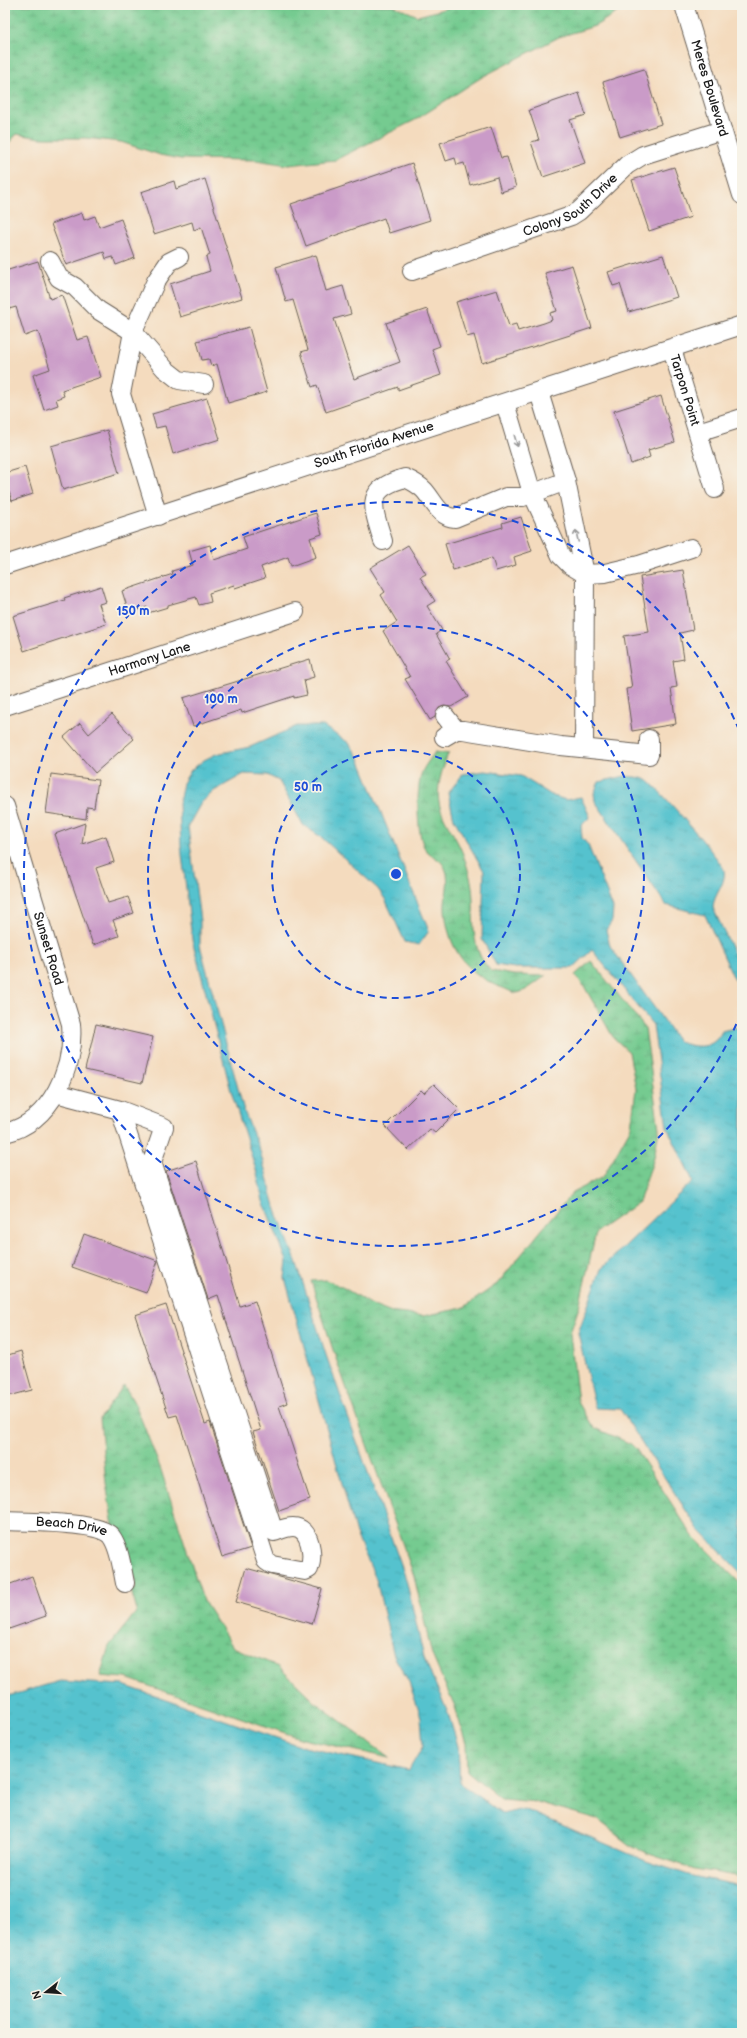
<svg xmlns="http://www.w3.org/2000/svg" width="747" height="2038" viewBox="0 0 747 2038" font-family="'Balsamiq Sans',sans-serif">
<defs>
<pattern id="wetland-marsh" width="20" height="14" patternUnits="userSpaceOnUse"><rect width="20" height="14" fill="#75cb90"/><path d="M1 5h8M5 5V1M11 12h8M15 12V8" fill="none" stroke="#65ae7c"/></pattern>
<pattern id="water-ripples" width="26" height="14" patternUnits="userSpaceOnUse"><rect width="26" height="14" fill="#55c2ce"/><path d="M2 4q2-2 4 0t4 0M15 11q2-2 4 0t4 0" fill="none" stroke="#49a6b0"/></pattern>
</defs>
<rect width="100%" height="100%" fill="#f7f3e8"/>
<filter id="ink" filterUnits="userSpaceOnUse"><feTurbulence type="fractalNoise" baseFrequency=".025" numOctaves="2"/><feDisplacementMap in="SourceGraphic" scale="8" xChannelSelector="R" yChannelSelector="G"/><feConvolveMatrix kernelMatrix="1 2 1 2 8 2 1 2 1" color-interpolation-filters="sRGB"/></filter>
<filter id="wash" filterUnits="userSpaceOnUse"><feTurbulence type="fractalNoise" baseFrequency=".012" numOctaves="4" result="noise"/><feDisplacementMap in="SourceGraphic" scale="16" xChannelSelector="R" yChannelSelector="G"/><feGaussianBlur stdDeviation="0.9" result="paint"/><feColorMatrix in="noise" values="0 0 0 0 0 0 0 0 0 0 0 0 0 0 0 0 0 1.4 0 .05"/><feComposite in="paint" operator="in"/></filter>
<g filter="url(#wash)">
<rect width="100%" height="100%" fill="#f4dbbe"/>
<path fill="url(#wetland-marsh)" stroke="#487456" d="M5 5H392L418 16 458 5H629L595 26 559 37 482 77 417 119 335 160 288 165 256 160 181 159 160 155 121 142 85 138H40L17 134 5 147Z
M435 752 449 754H448C442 770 435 789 440 807 444 820 452 831 458 843 464 854 468 869 471 881 477 912 466 946 491 971L514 975 546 976C537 981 528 991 517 993 512 993 505 988 500 987 465 972 448 948 445 910 444 898 449 887 447 874 443 858 435 860 426 850 416 838 416 786 422 772 425 765 431 758 435 752Z
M591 961 645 1028 659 1129 654 1158 639 1202 596 1232 579 1307 570 1333 578 1402 593 1427 631 1444 636 1449 692 1535 742 1585V1877L695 1869 649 1854 633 1847 597 1819 537 1802 501 1799 467 1771 466 1744 456 1710 432 1655 414 1576 334 1353 311 1281 326 1280 344 1288 374 1306 389 1312 423 1316 463 1308 497 1284 573 1192 603 1177 631 1127 636 1089 629 1052 613 1037 584 986 575 975Z
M124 1385 136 1406 161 1470 203 1600 233 1647 279 1667 315 1702 390 1758 303 1739 126 1678 100 1676 109 1646 137 1611 131 1590 136 1589 132 1567 123 1537 113 1526 106 1483 100 1418Z"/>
<path fill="url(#water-ripples)" stroke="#386f75" d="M297 726H323L349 743 358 756 429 931 419 945 405 942 385 899 378 889 321 837 303 825 279 781 267 775 244 774 214 791 201 803 188 826 200 921V945L244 1111 260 1151 276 1210 296 1261 326 1355 406 1579 424 1658 448 1713 458 1746 460 1783 502 1814 524 1809 646 1861 692 1876 742 1886V2033H5V1697L60 1681 123 1685 300 1746 409 1770 423 1746 421 1717 409 1682 394 1656 376 1579 356 1534 285 1278 287 1261 263 1201 257 1173 231 1091 192 939 181 846 179 803 183 783 191 770 204 760 216 754 250 747Z
M485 771 521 776 553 796 566 800 581 797 590 817 581 826 582 838 588 845 613 908 612 921 606 930 610 946 679 1042C697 1048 713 1050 722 1031L738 1027 742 1018V1574L698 1529 620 1409 595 1408 578 1333 601 1269 693 1181 667 1127 653 1025 592 950 573 968H515L496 965 482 939 484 871 454 819 448 793 463 774Z
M625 776C632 777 641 777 647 780 655 784 723 862 724 870 727 884 713 894 713 908L742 971V996L705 915 666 905 595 801 594 793 599 782Z"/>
<g id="blocks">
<path fill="#ca9bc8" d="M644 69 661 124 620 137 603 82Z
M579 93 586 115 570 120 585 163 543 177 531 142 539 140 529 110Z
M491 127 501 158 507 157 516 187 501 192 497 177 470 185 464 163 457 165 455 158 446 161 440 143Z
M412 163 430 220 389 233 384 218 306 246 291 204Z
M674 167 691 217 649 231 632 180Z
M205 179 242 298 180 317 170 284 210 271 206 257 210 255 201 227 194 230 192 222 154 234 141 192 174 181 176 189Z
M82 213 84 220 95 216 99 227 121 219 135 258 116 265 113 257 106 259 104 252 66 265 51 224Z
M316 255 326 291 343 286 351 314 334 319 354 379 400 362 386 323 427 309 440 346 432 349 441 375 398 390V387L326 412 317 385 312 387 301 352 308 350 293 300 286 302 276 267Z
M663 255 677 297 629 312 620 284 613 286 608 272Z
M38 261 50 299 62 295 77 340 88 337 101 377 62 390 64 396 56 399 58 405 44 410 33 375 50 369 38 331 25 336 16 307 9 309 5 297V271Z
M572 265 592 328 482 363 474 335 467 337 456 302 497 290 509 326 516 324 518 331 544 323 552 320 550 313 557 311 545 273Z
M249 327 267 392 228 403 217 364 211 366 209 359 202 360 197 341Z
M661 396 675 442 648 450 650 457 631 464 614 411Z
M207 398 220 439 173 454 165 426 156 428 152 414Z
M107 430 119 473 63 490 51 446Z
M25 467 33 494 12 501 9 492 5 493V473Z
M316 513 322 534 310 538 316 557 291 566 288 557 261 567 265 578 235 588 234 585 209 593 211 602 199 605 196 597 168 605V607L148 613 147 607 129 613 122 591 173 574 172 571 193 565 189 551 210 545 214 560 247 549 243 537Z
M521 517 532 551 514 557 516 565 496 571 492 558 453 570 445 544 503 527 502 523Z
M408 545 426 574 420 577 435 601 427 606 442 630 436 634 450 659 446 661 468 697 451 707 444 706 439 708 435 717 430 720 405 679 410 677 383 631 397 622 381 595 385 592 370 568Z
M683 570 693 630 680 633 684 659 673 661 677 687 671 688 676 724 632 731 626 689 632 688 624 636 649 632 640 577Z
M101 586 106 602 99 604 106 624 24 651 13 616 65 600 64 598Z
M310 659 314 677 304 680 307 695 294 698V696L242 713 241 710 193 726 183 698Z
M112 714 134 739 95 773 64 737 80 723 89 734Z
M51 774 98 780 94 808 87 807 86 819 46 813Z
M85 823 82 844 106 836 114 862 96 868 108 903 128 897 134 913 113 920 119 936 93 945 55 834Z
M96 1024 153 1037 142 1083 85 1070Z
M434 1084 459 1109 435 1133 430 1129 408 1150 385 1126 421 1090 424 1093Z
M196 1161 240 1306 255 1301 287 1403 279 1406 310 1500 279 1511 253 1432 261 1430 218 1295 208 1299 166 1171Z
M84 1234 158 1261 146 1293 72 1267Z
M166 1305 205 1424 210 1422 251 1548 222 1557 177 1415 169 1417 135 1315Z
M21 1351 32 1390 5 1397V1356Z
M246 1568 322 1589 312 1624 236 1602Z
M32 1576 46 1616 9 1629 5 1617V1586Z"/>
</g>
</g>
<g filter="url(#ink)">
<use href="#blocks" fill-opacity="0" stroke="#685f55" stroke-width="1"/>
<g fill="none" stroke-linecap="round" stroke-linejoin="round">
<g stroke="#685f55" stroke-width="20">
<g id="minor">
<path id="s1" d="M684 5 742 195"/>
<path d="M50 261 59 278 75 287 98 310 133 332 165 369 179 380 204 384"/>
<path id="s2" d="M412 271 571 216 579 211 627 165 643 155 722 130"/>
<path id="s3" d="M672 349 715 489"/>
<path d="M539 392 566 481 585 574 584 748"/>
<path d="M505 403 532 493 561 556 570 565 585 574 605 573 639 565 691 548"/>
<path d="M698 432 742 418"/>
<path d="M158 516 121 394 133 332 156 281 169 262 179 257"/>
<path d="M383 541C373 508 363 489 405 478 412 481 418 484 424 490 434 501 439 517 455 518L506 497H523L566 481"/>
<path id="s4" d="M5 565 742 325"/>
<path id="s5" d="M5 706 295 612"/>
<path d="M445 716 456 730"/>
<path d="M444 737 456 730H463L561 746 649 755V739"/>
<path id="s6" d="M5 806 71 1024C75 1068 51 1122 5 1133"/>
<path d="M56 1093 120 1110 266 1561 272 1565 305 1571 309 1569C314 1556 311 1527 293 1527 286 1527 280 1530 274 1532L152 1162 164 1127 120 1110"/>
<path id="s7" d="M5 1521C26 1522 99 1521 111 1536 120 1548 122 1569 125 1583"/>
</g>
</g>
<use href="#minor" stroke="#fff" stroke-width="18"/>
</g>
<defs><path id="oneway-shaft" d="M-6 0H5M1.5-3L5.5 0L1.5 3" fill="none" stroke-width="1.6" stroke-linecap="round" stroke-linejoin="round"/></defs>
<g stroke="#999">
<use href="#oneway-shaft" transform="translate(516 441) rotate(73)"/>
<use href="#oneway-shaft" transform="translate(577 536) rotate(-102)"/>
</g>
</g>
<g fill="none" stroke="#1d4ed8" stroke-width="2" stroke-dasharray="7 5">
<circle cx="396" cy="874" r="124"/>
<circle cx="396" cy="874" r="248"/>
<path d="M741 1013A372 372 0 1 1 741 735"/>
</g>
<g text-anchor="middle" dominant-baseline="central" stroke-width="3.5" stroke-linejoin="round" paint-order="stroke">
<g font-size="13" fill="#1c1c1c" stroke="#f7f3e8">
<text stroke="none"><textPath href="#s1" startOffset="87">Meres Boulevard</textPath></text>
<text stroke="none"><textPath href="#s2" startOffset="173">Colony South Drive</textPath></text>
<text stroke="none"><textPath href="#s3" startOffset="43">Tarpon Point</textPath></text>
<text stroke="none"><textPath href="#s4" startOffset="388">South Florida Avenue</textPath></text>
<text stroke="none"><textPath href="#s5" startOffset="152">Harmony Lane</textPath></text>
<text stroke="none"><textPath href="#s6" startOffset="149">Sunset Road</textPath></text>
<text stroke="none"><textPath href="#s7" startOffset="67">Beach Drive</textPath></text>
</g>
</g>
<circle cx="396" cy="874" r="6" fill="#1d4ed8" stroke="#f7f3e8" stroke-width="2"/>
<g font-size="12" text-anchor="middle" font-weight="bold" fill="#1d4ed8" stroke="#f7f3e8" stroke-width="3.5" stroke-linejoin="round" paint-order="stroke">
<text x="133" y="615">150 m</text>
<text x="221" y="703">100 m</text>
<text x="308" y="791">50 m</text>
</g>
<rect width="747" height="2038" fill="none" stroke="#f7f3e8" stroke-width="20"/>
<g transform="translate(46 1992) rotate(253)" stroke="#f7f3e8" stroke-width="3" paint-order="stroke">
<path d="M0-3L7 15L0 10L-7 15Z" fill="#1c1c1c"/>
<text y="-6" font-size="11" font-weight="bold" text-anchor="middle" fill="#1c1c1c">N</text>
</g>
</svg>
